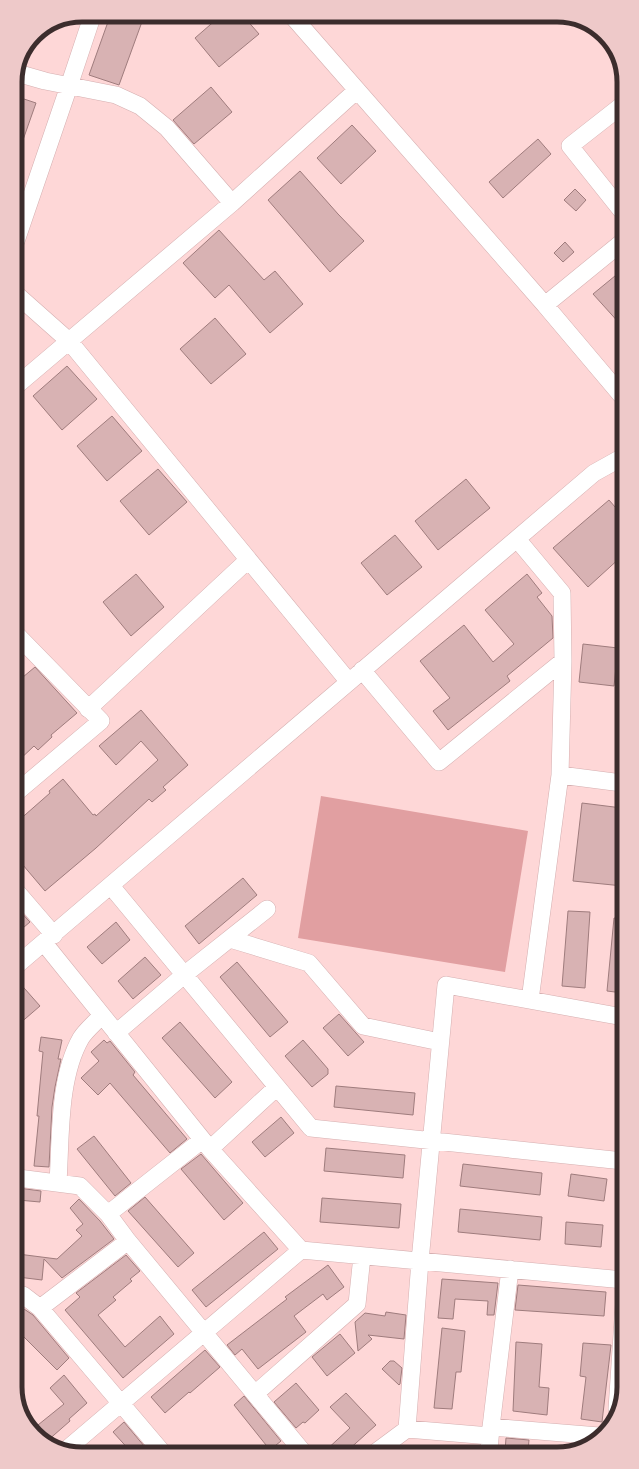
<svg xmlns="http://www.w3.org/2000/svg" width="639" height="1469" viewBox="0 0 639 1469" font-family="'Exo 2',sans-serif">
<rect width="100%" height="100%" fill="#fed7d7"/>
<path fill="#e19fa1" d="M321 796 528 831 505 972 298 938Z"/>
<path fill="#d8b2b3" stroke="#9f7c7d" d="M218 18H245L259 34 219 67 195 38Z
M109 19H143L119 85 89 75Z
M211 87 232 112 194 144 173 120Z
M15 96 36 103 17 157 15 156Z
M352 125 376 151 341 184 317 158Z
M538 139 551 154 503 198 489 182Z
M300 171 338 214 364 241 330 272 268 200Z
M575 189 586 200 576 211 564 200Z
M219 230 264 280 275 271 303 304 270 333 229 285 215 298 183 263Z
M565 242 574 252 563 262 554 253Z
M621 271V325L593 294Z
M215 318 246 354 211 384 180 349Z
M67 366 97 399 62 430 33 396Z
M112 416 142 451 107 481 77 446Z
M158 469 187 502 149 535 120 501Z
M466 479 490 508 438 550 415 521Z
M609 500 622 515V556L588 587 553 548Z
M395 535 422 567 387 595 361 563Z
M136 574 164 607 131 636 103 602Z
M527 574 542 593 537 597 552 616 553 638 507 676 510 681 448 730 433 711 450 698 420 661 464 625 493 662 514 644 485 610Z
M583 644 618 648 614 686 579 682Z
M35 667 77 713 51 735 52 737 38 750 34 746 17 762V682Z
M141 710 188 765 163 787 166 790 152 802 149 799 96 848 45 891 17 858V822L50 793 49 791 63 779 93 815 95 814 96 816 158 760 141 741 116 765 99 746Z
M582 803 622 808 623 886 573 881Z
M243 878 257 895 199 944 185 926Z
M17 908 30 922 17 933Z
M568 911 590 912 585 988 562 986Z
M614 918 623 919V993L607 991Z
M116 922 130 940 102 964 87 947Z
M145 957 161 975 133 999 118 981Z
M237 962 288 1022 270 1037 220 977Z
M17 980 40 1006 18 1025V1003Z
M339 1014 364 1042 348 1056 323 1028Z
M180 1022 232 1082 215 1098 162 1038Z
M41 1037 62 1040 58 1059H61L55 1087 52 1107 49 1167 34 1166 39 1116H37L43 1052 39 1051Z
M104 1040 107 1043 110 1041 135 1072 133 1075 187 1139 170 1153 110 1083 98 1095 81 1078 99 1061 91 1052Z
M303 1040 328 1069V1074L312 1087 285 1056Z
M336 1086 415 1093 413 1115 334 1107Z
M281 1117 294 1133 265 1157 252 1142Z
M94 1136 131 1183 115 1196 77 1149Z
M326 1148 405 1155 403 1178 324 1171Z
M201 1154 243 1203 224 1220 181 1169Z
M463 1164 542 1173 540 1195 460 1186Z
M571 1174 607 1179 604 1201 568 1196Z
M18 1188 41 1191 40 1202 18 1200Z
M145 1197 194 1253 178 1267 128 1211Z
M322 1198 401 1204 399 1228 320 1222Z
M79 1199 100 1221 114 1239 62 1278 44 1259 42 1280 18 1277V1254L57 1259 82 1236 76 1230 83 1224 70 1208Z
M460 1209 542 1217 540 1240 458 1232Z
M566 1222 603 1225 601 1247 565 1244Z
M264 1232 278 1249 206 1307 192 1290Z
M126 1255 140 1271 130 1279 132 1281 113 1297 116 1300 98 1315 125 1347 160 1316 174 1334 123 1378 65 1310 80 1297 76 1293Z
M328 1265 344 1287 327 1300 323 1294 294 1316 306 1332 258 1369 242 1349 235 1355 227 1345 287 1299 285 1297Z
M442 1279 498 1283 494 1315H487L488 1301 455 1299 453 1319 438 1318Z
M518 1285 606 1292 604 1316 515 1310Z
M18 1305 33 1315 69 1358 57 1370 24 1337 18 1343Z
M386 1312 406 1315 404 1339 368 1335 372 1339 358 1351 355 1322 365 1313 385 1316Z
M442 1328 465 1331 461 1372H456L452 1409 434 1408Z
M340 1334 355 1353 327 1376 312 1357Z
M516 1342 542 1344 539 1387 549 1388 547 1415 513 1411Z
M583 1343 611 1345 602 1422 581 1419 586 1377 580 1376Z
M205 1350 220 1367 190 1393 189 1392 165 1413 151 1397Z
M390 1361H394L402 1368 400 1384 399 1385 382 1369Z
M64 1375 87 1403 69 1419 70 1421 46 1442 41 1440 33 1429 64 1404 50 1388Z
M296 1383 319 1410 305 1423 303 1422 296 1428 274 1402Z
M346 1393 376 1425 346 1452H324L350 1428 330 1407Z
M244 1396 281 1441 270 1450 234 1405Z
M124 1422 150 1453H132L113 1432Z
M506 1438 529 1440 528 1451H505Z"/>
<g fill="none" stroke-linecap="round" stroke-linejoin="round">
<g stroke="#d5afb0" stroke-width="18">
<path id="street" d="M294 18 545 305
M17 73 45 81 116 95 140 106 167 128 232 203
M621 106 570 146 621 210
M16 241 69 86 91 20
M621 243 545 305 621 395
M16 294 69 341 349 682
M16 386 232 203 357 90
M517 539 562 593 563 661 560 775 530 1000
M17 635 101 721 17 792
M362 670 439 762 563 661
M88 709 248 560
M560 775 622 783
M111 886 311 1128 623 1161
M17 892 54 935
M230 939 309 963 363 1026 440 1042
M44 943 210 1149 301 1250 624 1280
M17 965 594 473 621 458
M116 1033 184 975 267 909
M210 1149 277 1087
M18 1178 80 1186 108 1214 128 1241 303 1452
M58 1182C61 1137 58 1078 81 1038 86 1030 96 1022 102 1015
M108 1214 202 1140
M18 1295H23L40 1308 128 1241
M40 1308 163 1453
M255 1394 357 1304 362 1256
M617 1409 624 1305
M491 1427 599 1436
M407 1429 420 1261 446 985 623 1017
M66 1450 301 1250
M489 1451 491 1427 510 1269
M376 1452 407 1429 490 1436"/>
</g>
<use href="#street" stroke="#fff" stroke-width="17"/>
</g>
<path d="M0 0H639V1469H0ZM82 22H557A60 60 0 0 1 617 82V1387A60 60 0 0 1 557 1447H82A60 60 0 0 1 22 1387V82A60 60 0 0 1 82 22Z" fill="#eec9c9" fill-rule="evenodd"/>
<path fill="none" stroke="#3c2d2d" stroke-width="5" d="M82 22H557A60 60 0 0 1 617 82V1387A60 60 0 0 1 557 1447H82A60 60 0 0 1 22 1387V82A60 60 0 0 1 82 22Z"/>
</svg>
